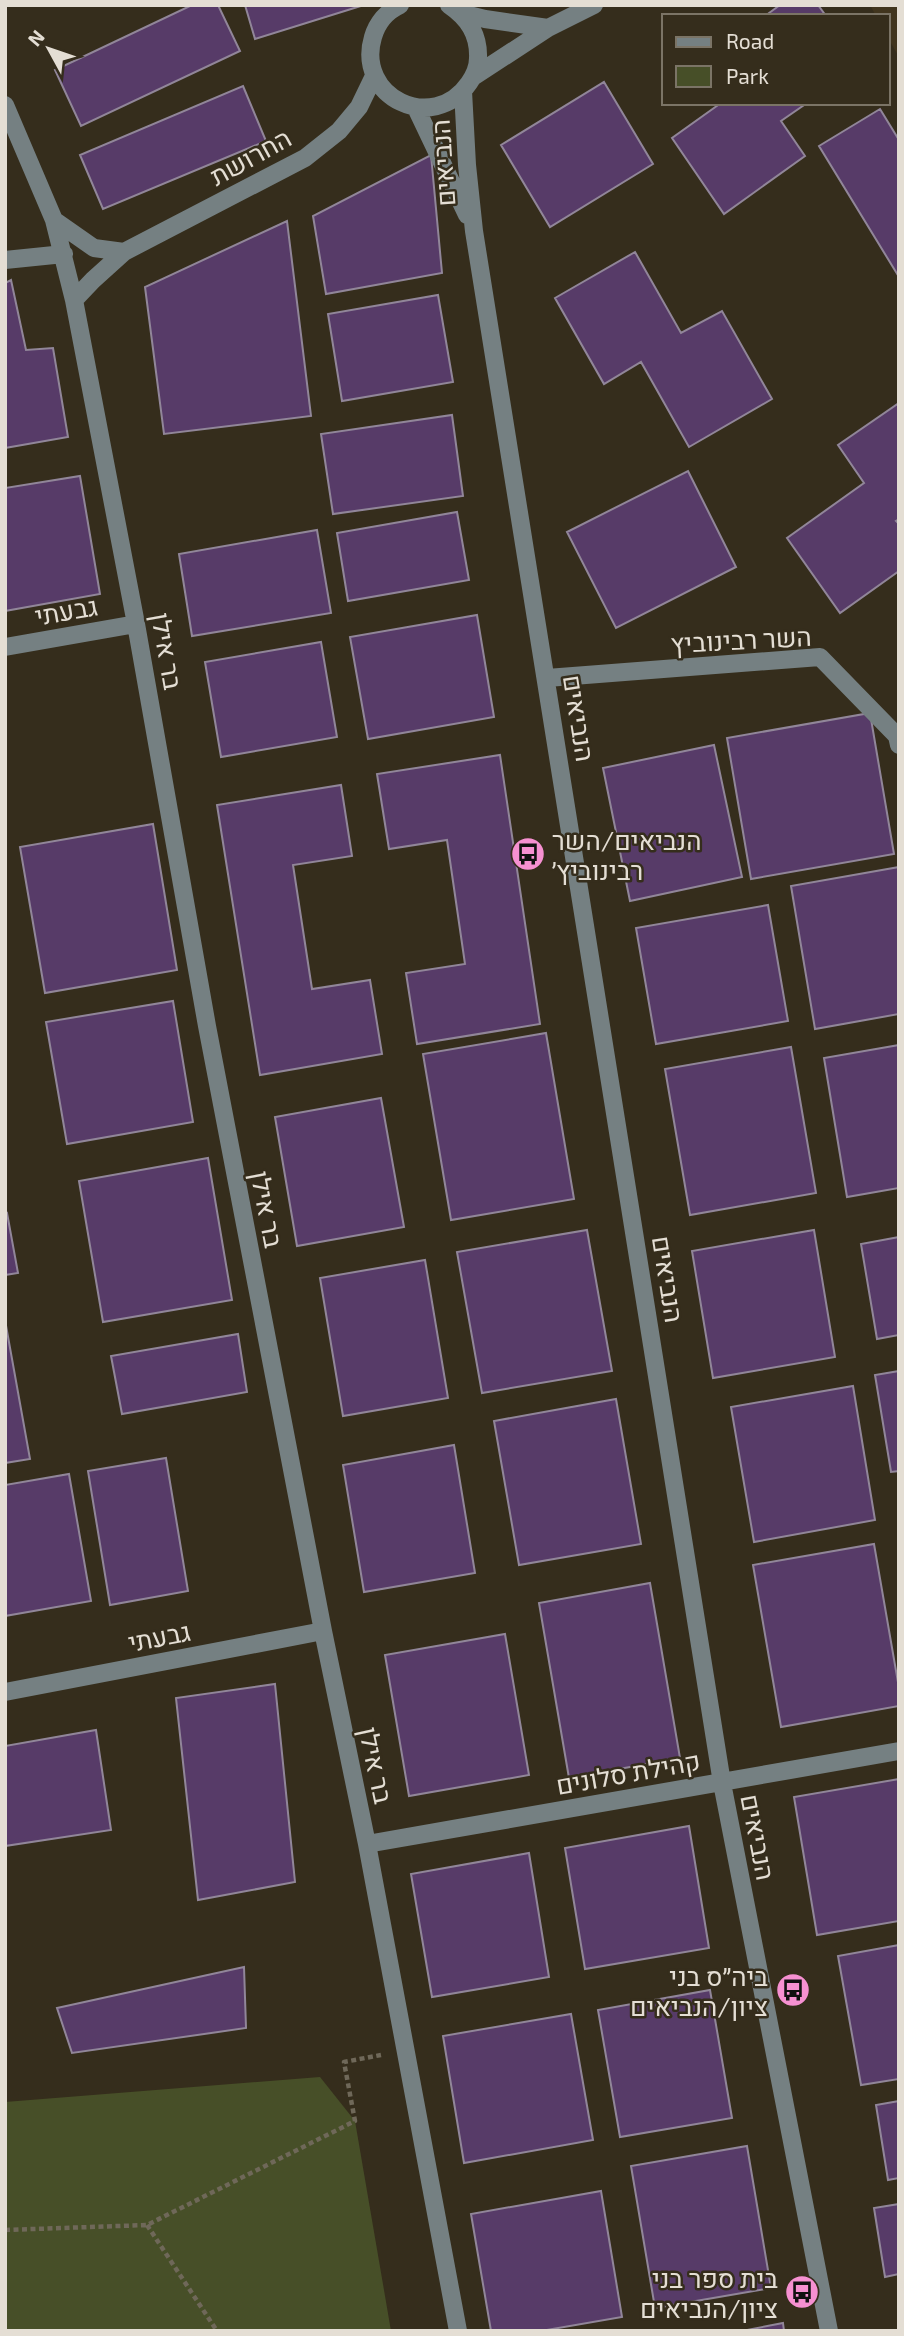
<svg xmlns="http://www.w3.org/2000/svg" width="904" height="2336" viewBox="0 0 904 2336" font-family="'Exo 2',Heebo,sans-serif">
<rect width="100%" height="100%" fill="#352d1c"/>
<path fill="#41351e" d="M870 5H899V57L888 38V16H876Z"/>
<path fill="#474f28" d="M320 2077 355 2121 391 2331H5V2102Z"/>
<path fill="#573b68" stroke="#918699" stroke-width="2" d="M192 5H218L240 51 81 126 55 70Z
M245 5H364L255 39Z
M780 5H818L826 16H765Z
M604 82 653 164 550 227 501 145Z
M243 86 266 141 103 209 80 155Z
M721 103H807L781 121 805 156 724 214 672 138Z
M880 109 899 140V277L819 146Z
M431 155 442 273 326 294 313 216Z
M287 221 311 416 164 434 145 287Z
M635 252 681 333 722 311 772 399 689 447 641 362 604 384 555 298Z
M11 280 26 350 53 348 68 437 5 448V283Z
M438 295 453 382 342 401 328 314Z
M899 403V519L896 521 899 524V571L840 613 787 538 864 483 838 445Z
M452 415 463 496 333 514 321 434Z
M688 471 736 567 616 628 567 532Z
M80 476 100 594 5 611V488Z
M457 512 469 580 348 601 337 533Z
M317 530 331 613 192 636 179 554Z
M477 615 494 717 368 739 350 637Z
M321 642 337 737 221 757 205 662Z
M870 713 894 854 751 879 727 738Z
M714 745 742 877 630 901 603 768Z
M500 755 540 1024 417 1044 406 973 465 964 447 840 389 849 377 774Z
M341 785 352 856 293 865 312 989 370 980 382 1054 260 1075 217 805Z
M153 824 177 970 45 993 20 847Z
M899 867V1014L815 1029 791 886Z
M768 905 788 1021 656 1044 636 928Z
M173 1001 193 1122 67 1144 46 1022Z
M546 1033 574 1199 451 1220 423 1054Z
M899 1045V1188L847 1197 824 1058Z
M791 1047 816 1193 690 1215 665 1069Z
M381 1098 404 1227 297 1246 275 1117Z
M208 1158 232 1300 103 1322 79 1181Z
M7 1213 18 1273 5 1275V1214Z
M587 1230 612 1371 482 1393 457 1252Z
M814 1230 835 1357 713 1378 692 1251Z
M899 1237V1335L877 1339 861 1244Z
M425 1260 448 1398 343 1416 320 1278Z
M5 1320 30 1459 5 1463Z
M238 1334 247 1392 122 1414 111 1356Z
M899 1371V1471L891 1472 875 1375Z
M853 1386 875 1520 754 1542 731 1407Z
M616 1399 641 1544 519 1565 494 1421Z
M454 1445 475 1573 364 1592 343 1465Z
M166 1458 188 1591 110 1605 88 1471Z
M69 1474 91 1601 5 1616V1485Z
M874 1544 899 1688V1706L781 1727 753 1565Z
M650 1583 680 1758 569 1778 539 1603Z
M505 1634 529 1775 409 1796 385 1655Z
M275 1684 295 1882 198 1900 176 1698Z
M96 1730 111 1830 5 1846V1746Z
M899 1779V1921L817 1935 794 1797Z
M689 1826 709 1948 585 1969 565 1848Z
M529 1853 549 1977 432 1997 411 1874Z
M899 1945V2079L861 2085 838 1956Z
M244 1967 246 2028 72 2053 57 2008Z
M710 1990 732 2118 620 2137 598 2010Z
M571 2014 593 2140 464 2163 443 2036Z
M899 2101V2178L888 2180 876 2105Z
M747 2146 771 2288 655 2308 631 2166Z
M601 2191 622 2317 541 2331H491L471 2214Z
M899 2204V2274L885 2277 874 2208Z
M783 2323 784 2331H742Z"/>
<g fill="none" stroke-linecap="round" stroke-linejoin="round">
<path stroke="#6f6859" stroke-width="4.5" stroke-dasharray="5 3.5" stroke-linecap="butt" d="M147 2225 217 2331
M5 2230 147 2225 355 2121 344 2062 381 2055"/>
<path stroke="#758082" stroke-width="18" d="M400 5C387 11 377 23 373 37 355 97 433 135 469 83 474 76 478 68 478 58 479 34 468 18 449 5
M461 13 485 19 548 28
M473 77 548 28 594 5
M463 91 467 165 474 231 722 1783 829 2331
M5 105 54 220 74 300 136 624 207 1026 323 1631 367 1844 458 2331
M416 108 467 215
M54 220 94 248 124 252
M5 260 64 254
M74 300 93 280 124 252 305 158 339 131 359 107 374 76
M5 647 136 624
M547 678 820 657 897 736 899 745
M5 1692 323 1631
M367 1844 899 1751"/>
</g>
<defs>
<g id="bus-disc" transform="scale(1.75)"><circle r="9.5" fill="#f690d1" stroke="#352d1c"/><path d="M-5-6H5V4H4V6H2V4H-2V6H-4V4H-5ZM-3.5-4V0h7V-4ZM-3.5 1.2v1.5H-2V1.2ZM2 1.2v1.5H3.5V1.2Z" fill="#111"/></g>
</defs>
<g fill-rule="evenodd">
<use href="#bus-disc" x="528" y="854"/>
<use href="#bus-disc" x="793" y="1990"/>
<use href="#bus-disc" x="802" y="2292"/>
</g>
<g text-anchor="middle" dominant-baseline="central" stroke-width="5" stroke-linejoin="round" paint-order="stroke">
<g font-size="26" fill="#e4ded4" stroke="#352d1c">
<text transform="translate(250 156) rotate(-29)">החרושת</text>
<text transform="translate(442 163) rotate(-94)">הנביאים</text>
<text transform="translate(66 610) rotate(-10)">גבעתי</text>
<text transform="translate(741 639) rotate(-3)">השר רבינוביץ</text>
<text transform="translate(168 651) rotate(80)">בר אילן</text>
<text transform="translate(580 718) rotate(81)">הנביאים</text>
<text transform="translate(268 1209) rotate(79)">בר אילן</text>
<text transform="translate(669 1279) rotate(81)">הנביאים</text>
<text transform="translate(159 1636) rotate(-11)">גבעתי</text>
<text transform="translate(377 1765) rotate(78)">בר אילן</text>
<text transform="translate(628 1772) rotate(-10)">קהילת סלונים</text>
<text transform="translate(759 1837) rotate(79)">הנביאים</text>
</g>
<g font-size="26" fill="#e4ded4" stroke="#352d1c" text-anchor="end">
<text x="552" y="839" text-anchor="start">הנביאים/השר<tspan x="552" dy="30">רבינוביץ׳</tspan></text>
<text x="768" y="1975">ביה״ס בני<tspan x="768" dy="30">ציון/הנביאים</tspan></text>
<text x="778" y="2277">בית ספר בני<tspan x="778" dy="30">ציון/הנביאים</tspan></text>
</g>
</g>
<rect width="904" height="2336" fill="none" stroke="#e4ded4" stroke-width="14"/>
<rect x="662" y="14" width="228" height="91" fill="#352d1c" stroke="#7b7466" stroke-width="2"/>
<rect x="676" y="37" width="35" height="10" fill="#758082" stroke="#7b7466" stroke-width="2"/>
<text x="726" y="49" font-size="21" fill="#e4ded4">Road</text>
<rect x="676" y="66" width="35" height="21" fill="#474f28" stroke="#7b7466" stroke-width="2"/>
<text x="726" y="84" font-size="21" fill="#e4ded4">Park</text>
<g transform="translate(49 49) rotate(310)" stroke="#352d1c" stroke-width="5" paint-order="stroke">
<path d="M0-5L12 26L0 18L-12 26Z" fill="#e4ded4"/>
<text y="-10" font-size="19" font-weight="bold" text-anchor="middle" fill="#e4ded4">N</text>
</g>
</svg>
